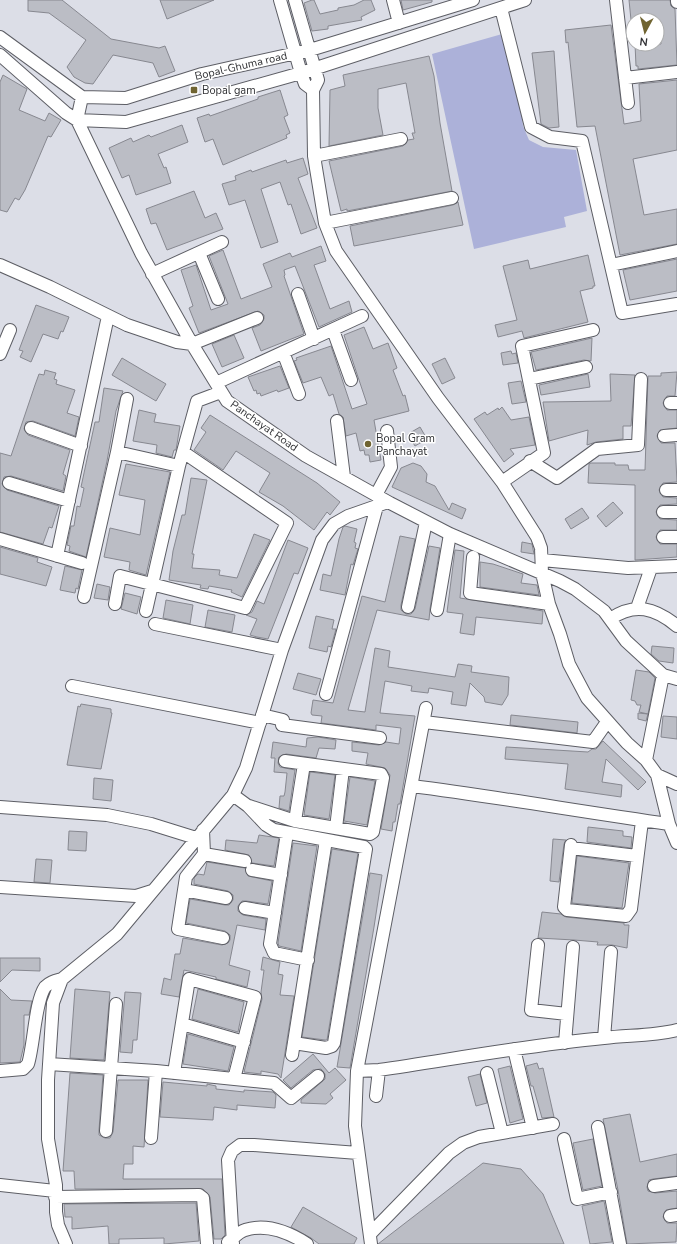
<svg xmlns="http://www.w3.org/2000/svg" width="677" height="1244" viewBox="0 0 677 1244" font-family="'Nunito Sans',sans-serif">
<rect width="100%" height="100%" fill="#dcdee7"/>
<path fill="#acb1d9" d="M513 31 523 126 529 140 543 147 576 150 587 211 564 217 566 227 474 249 432 54Z"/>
<path fill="#bbbdc5" stroke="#878890" d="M28 0H62L111 39 159 48 165 46 175 71 159 77 153 63 113 55 93 84 85 83 74 77 67 67 86 40 49 13 28 11Z
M160 0H214L167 19Z
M312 0H314L320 14 338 10V8L354 5 364 0H371L375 10 361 17 362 20 328 26V29L312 31 304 3Z
M401 0H432V2L403 10Z
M629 0H670L671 6 675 9 677 65 638 69V66H636L635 44H661L658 20H631Z
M611 25 624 124 641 121 639 84 677 80V150L633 159 644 215 677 209V244L620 255 595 126 577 127 568 42 566 43 565 30Z
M554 51 559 127 549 128 541 124 532 53Z
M429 56 434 76 440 123 452 191 347 211V209L341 211 329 161 403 146 408 140 414 139 412 133H415L406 83 378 89V108L383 135 329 146 330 90 345 86 343 75Z
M3 75 27 89 19 110 45 121 49 113 61 120 51 137 48 136 25 190 19 200 15 198 7 212 0 210V82Z
M280 90 288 115 284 117 290 133 286 135 287 138 223 165 213 139 205 142 197 118 209 114 210 116 258 99V97Z
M182 125 188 142 158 154 164 168 166 167 171 183 136 195 129 175 122 178 109 148 131 138 133 142 149 135 151 137Z
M303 158 308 174 298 178 317 228 301 234 291 204 288 205 280 182 261 189 278 242 261 248 245 200 229 205 222 184 236 180 235 176 251 170 252 172 286 160 287 163Z
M194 191 205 218 216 213 223 229 167 250 156 223 151 224 146 209Z
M458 202 463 225 354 246 350 226 453 205Z
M321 246 326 261 314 265 330 309 349 301 352 312 319 327 295 266 284 270 285 275 284 276 304 334 261 351 252 328 260 325 264 319V315L258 311 199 333 189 308 193 306 181 270 196 265 211 310 228 304 209 256 223 250 241 299 272 287 263 264 290 253 292 257Z
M588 255 595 286H593V288L580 291 588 322 524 338 522 331 498 337 495 325 517 320 503 266 528 260 530 269Z
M677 259V291L630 300 623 270Z
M36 305 69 317 63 332 61 331 58 339 43 334 31 362 20 357 23 351 19 350Z
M364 327 373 349 388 343 397 368 393 370 403 396 405 395 409 411 374 420 381 460 370 462 369 455H365L364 450 360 451 356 433 346 436 343 417 339 414 333 394 329 396 321 377 303 383 294 361 297 360 296 358 331 346 352 409 367 404 344 335Z
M234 335 244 358 222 367 212 344Z
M592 338 591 361 584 360 536 370 531 352Z
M511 351 512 354 516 353 518 363 503 365 501 353Z
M122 358 166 384 156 401 112 375Z
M445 358 455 378 442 384 432 364Z
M280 366 289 388 278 392 277 390 261 396 260 393 257 394 256 390 254 391 248 377Z
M45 370 56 373 54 379 57 380 56 384 75 390 67 413 79 417 75 436 33 421 26 422 24 429 28 435 70 450 63 474 66 476 63 491 11 476 4 477 2 484 7 490 59 506 52 528 49 527 43 544 0 532V453L11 456 35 385 39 374 44 375Z
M677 372 675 396H667L663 403 667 410H677V428L660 430 657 436 661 443H675L677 482 663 483 659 490 663 497 677 498V504L660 505 656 512 660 519 677 520V530H660L656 537 660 544H677V557L635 560V485L588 483 589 464 591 463H615V465H628L629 470H645L648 376H661V373Z
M588 374 590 387 541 395 539 385Z
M610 374 635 375 631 426H623V439L596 442 587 445 588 430 549 441 543 402 611 401Z
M521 381 526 402 512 404 508 383Z
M104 388 123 391 116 411 107 461 86 557 69 551 70 546 67 545 71 526H74L77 506 80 507 84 488 81 487 95 422H99Z
M502 407 511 420 529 417 535 445 510 449 514 454 504 462 474 419 485 412 487 415 498 408 499 410Z
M139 410 156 414 154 422 180 426 176 450H174L172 457 156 453 157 445 133 441Z
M210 415 317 483 340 502 330 515 327 512 314 530 283 506 259 492 270 473 236 451 223 470 194 450 206 432 201 428Z
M420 427 427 439 415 446 408 434Z
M413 463 421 466 427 474 426 482 435 486 449 510 452 503 466 509 462 519 392 487 401 468Z
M126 464 170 472 146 575 129 570 130 562 104 557 110 528 140 535 145 500 119 495Z
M191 478 207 480 192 554H194L192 568 220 570 219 575 237 578 254 534 270 540 242 597 231 592 232 590 209 586 208 589 200 588 201 585 169 580 173 551 182 515H185Z
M613 502 623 513 606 527 597 516Z
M582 508 589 518 571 529 565 519Z
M345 526 357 529 354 542 356 543 355 548 358 549 353 565 351 564 345 595 320 590 323 574 331 576 339 539 343 527Z
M400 536 415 539 401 605V610L406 614H411L415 609 429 546 440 548 430 609 429 620 377 610 348 710 365 712 375 648 390 651 388 667 455 677 458 664 472 666 471 672 509 677 508 695 502 705 485 702 484 697 470 683 466 706 451 704 453 692 429 688 428 693 411 691 412 686 385 681 380 713 415 716 400 804H398L395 822H393L392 831 381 829 390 775 385 768 366 764 368 753 352 751V742L379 745 386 742 399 744 401 728 376 725V730L321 723 322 716 312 715 311 713 313 700 333 703 362 596 385 602Z
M288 540 308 548 298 574 294 573 268 639 257 637 250 635 257 619 246 615 252 612 257 601 264 604Z
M522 542 532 544 534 554 521 552Z
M0 547 38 558 37 562 52 567 46 586 0 574Z
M455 550 464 551 460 598 543 611 542 624 476 617 474 635 460 633 463 614 447 612Z
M480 562 493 564 523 574 521 583 537 585 539 595 480 587Z
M65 566 82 570 78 589 76 588 75 593 60 590Z
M97 584 110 587 108 600 94 598Z
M125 593 141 597 137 614 121 609Z
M166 600 193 605 190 624 163 618Z
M208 610 235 615 232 632 205 627Z
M316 616 334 620 332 629H336L331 647 328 646 327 652 309 648Z
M652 646 674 648 673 663 659 661 651 654Z
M636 670 649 672 655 678 648 714 639 712 641 705H637L635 701 631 700Z
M298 673 321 679 316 695 293 689Z
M81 704 111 709V713H112L101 769 67 765 78 706 80 707Z
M638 713 648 714 646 721 638 719Z
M511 715 578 722 577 733 510 725Z
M663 716 677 717V739L661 737Z
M318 737 336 740 335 749 319 748 316 758 286 754 279 757 278 763 280 767 295 770 289 811 279 808 280 796H284L285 792 287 773 274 772 275 758H271L273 742 306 747 307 738Z
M603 741 646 782 638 790 606 759 602 782 622 785 621 797 565 789 568 764 505 759 506 747 588 752 592 749H596Z
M310 772 335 775 329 819 304 815Z
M350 777 375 781 367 825 344 821Z
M94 778 113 780 111 801 93 799Z
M588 827 623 831V836L632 837 631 848 587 842Z
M69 831 87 832 86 851 68 850Z
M259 835 279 838 274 866 252 863 249 855 225 850 226 840 257 843Z
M553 839 566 840 564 844 559 882 550 881Z
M293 843 317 846 301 951 279 946 278 943Z
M332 849 358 853 327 1040H325L302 1037Z
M577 856 629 863 622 908 572 903Z
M36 859 52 860 50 883 34 882Z
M207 862 245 868 248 876 272 881 268 904 246 901H242L238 906V911L243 915 266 919 265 930 237 925 229 965 250 971 247 987 216 979V977L184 970 179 997 161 994 164 978 171 980 175 954H180L183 938 222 945 228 943 230 940V935L225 931 186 923 190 899 225 905H229L233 900V895L228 891 194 884V878L198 874 204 875Z
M370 873 382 875 374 927 350 1068 337 1067Z
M542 912 561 914 566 917 624 923V925H629L627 948 612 945H597L598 942 574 940 538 938Z
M263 957 280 962 278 974 283 975 280 995 294 996 281 1078 278 1074 261 1071V1074L244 1072 262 999 261 992 264 970H261Z
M0 958H40V971L12 970 0 982Z
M0 989 11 1000 32 1001 29 1015H24V1045L20 1062 0 1063Z
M75 989 110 992 104 1060 70 1058Z
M198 989 244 1002 238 1032 192 1019Z
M125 992 141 993 137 1040H133L132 1053 120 1052Z
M188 1034 234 1047 228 1071 183 1064Z
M313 1054 329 1073 335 1068 346 1080 330 1094 333 1098 326 1104 301 1103V1100L325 1079V1074L321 1069 313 1070 291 1088 283 1080Z
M537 1063 539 1069 543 1068 554 1117 542 1118 533 1086H531L526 1066Z
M510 1066 523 1119 510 1123 498 1069Z
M70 1073 103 1075 99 1130V1135L105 1138H110L113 1132 118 1080H148L144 1147 133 1146V1164H124L123 1179H222L225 1235 221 1239H214L210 1197 203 1189H75L74 1171H63Z
M480 1074 487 1103 476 1106 468 1077Z
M163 1082 207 1086V1084L216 1086V1089L244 1092V1090L273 1092 276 1095 275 1108 237 1105V1110L214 1107 213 1120 160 1117Z
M630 1114 640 1162 677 1154V1176L653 1179 649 1180 647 1187 648 1191 655 1193 677 1191V1208L666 1210 663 1217 667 1223H677L676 1242 627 1244 618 1190 603 1119Z
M593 1139 602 1186 583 1190 573 1143Z
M483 1163 521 1169 543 1194 564 1244H378Z
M604 1201 612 1242 590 1244 582 1206Z
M196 1203 199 1241 164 1244V1238L119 1239V1244H109L108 1226 72 1229V1217H65L64 1204Z
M303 1207 357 1238 354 1244H319L311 1238 291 1227Z"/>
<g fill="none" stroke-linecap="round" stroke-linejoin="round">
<g stroke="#5d5e65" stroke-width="14">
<path id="minor" d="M280 0 301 73 305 84 313 90
M295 0 318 80 313 90 314 156 325 223 336 251 438 398 502 482 537 537 541 548 542 573 549 604 560 634 569 664 587 698 627 743 646 760 657 775 669 824 677 843
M393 0 399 23
M616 0 628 103
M677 0V2
M501 8 531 127 550 137 582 141 622 313 677 304
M0 37 82 97 126 98 202 74 310 50 473 0
M0 55 66 113 77 120 126 122 301 73 525 0
M625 78 677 72
M82 97 77 120 141 253 192 344 227 401 306 456 390 503 450 534 560 581 575 589 604 611 626 641 663 675 646 760
M314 156 401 139
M325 223 452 198
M199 253 218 299
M0 265 50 287 127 325 177 342 192 344 257 318
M611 265 677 251
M152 274 222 242
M298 294 314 339
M333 330 351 380
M283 352 299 394
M0 354 10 330
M529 379 586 367
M216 383 362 316
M670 403H677
M337 421 344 477
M31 428 81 446
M664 436 677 435
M117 452 179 466
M530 461 557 478 597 449 638 445 641 379
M502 482 544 453 522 346 593 330
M9 483 69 501
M666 490H677
M376 495 391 467 387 431
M663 512H677
M663 537H677
M0 539 82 563
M57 556 108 316
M473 557 470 593 549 604
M542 560 628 568 677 566
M84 597 117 452 127 399
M115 604 120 576 245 608 287 523 183 452
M408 607 426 522
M637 608 651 568
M437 610 450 534
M146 611 179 466 197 401 221 392
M610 619C635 602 655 608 677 626
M155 624 282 650
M663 675 677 679
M72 686 260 723
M326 694 377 506
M262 715 283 720 282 725 380 738
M424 722 593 742 607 722
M657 775 677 784
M412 786C498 797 583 812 669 824
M233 795 248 806 266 825 274 830 364 847 366 849 334 1043 332 1046 326 1048 294 1043
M249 806 295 821 370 834 373 832 383 778 381 774 285 761
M0 807 107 815 151 824 196 838
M295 821 304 764
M336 828 343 769
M203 830 204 854 186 877 178 929 223 938
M287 833 270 944 274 953 308 960
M571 845 564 907 567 910 626 916 631 909 642 821
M571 848 637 856
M204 854 245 861
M252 870 281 875
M0 887 136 896 152 891
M184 890 226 898
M245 908 275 913
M538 945 531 1010 567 1014
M182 1024 244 1042
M604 1038 611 952
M565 1043 573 947
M514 1049 533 1128
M292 1055 326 840
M49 1064 156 1071 274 1083 291 1098 318 1076
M0 1071 23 1069 28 1064C34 1045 35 1001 45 987 50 982 55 981 62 979
M357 1071 426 708
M174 1073 189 979 255 997 234 1079
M487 1073 502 1133
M376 1096 379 1070
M598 1127 620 1244
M106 1131 116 1004
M151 1138 156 1071
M564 1139 577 1199 611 1192
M0 1185 55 1191
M654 1186 677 1183
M55 1197 199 1195 203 1198 207 1244
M670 1216 677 1215
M370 1234 449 1153 463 1143 479 1137 553 1124
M228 1242C234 1238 238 1232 245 1230 267 1223 290 1233 307 1244
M66 1244 58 1225 56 1212V1185L48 1139V1080L53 1003 62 979 117 934 233 795 246 768 282 650 322 540 334 524 348 516 388 502
M233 1244 228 1160 232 1151 240 1145H254L358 1153
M371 1244 355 1126 357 1071 379 1070C454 1059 529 1045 604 1038 629 1035 653 1036 677 1030"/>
</g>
<use href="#minor" stroke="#fff" stroke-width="12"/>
</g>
<g fill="#706431" stroke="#fff" stroke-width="1.5">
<rect x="190" y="86" width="8" height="8" rx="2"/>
<circle cx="368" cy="444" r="4"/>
</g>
<g text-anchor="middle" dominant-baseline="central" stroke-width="3" stroke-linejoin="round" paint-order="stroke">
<g font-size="11" fill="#303134" stroke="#fff">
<text transform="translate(241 66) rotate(-13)">Bopal-Ghuma road</text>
<text transform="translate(264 426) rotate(35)">Panchayat Road</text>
</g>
<g font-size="11" fill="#303134" stroke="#fff" text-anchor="start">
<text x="202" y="90">Bopal gam</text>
<text x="376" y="438">Bopal Gram<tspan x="376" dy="13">Panchayat</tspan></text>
</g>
</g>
<g transform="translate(645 32) rotate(187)"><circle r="19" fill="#ffffff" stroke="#acadae"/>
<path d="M0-3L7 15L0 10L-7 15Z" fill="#706431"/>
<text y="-6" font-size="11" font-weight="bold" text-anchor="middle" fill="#303134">N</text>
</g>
</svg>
